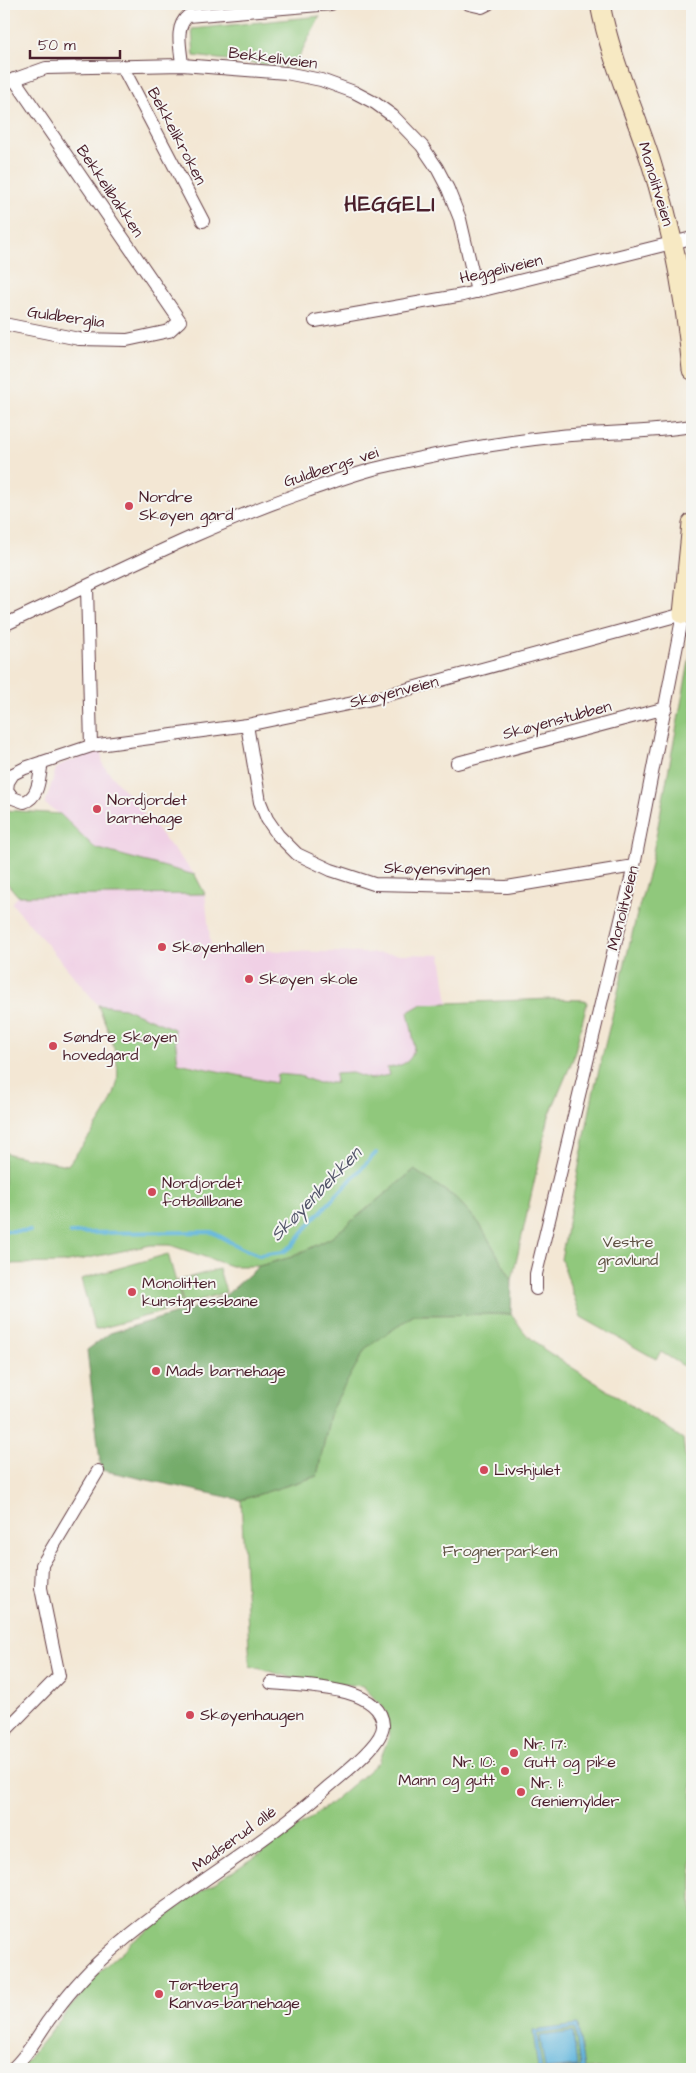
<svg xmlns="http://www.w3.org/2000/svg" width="696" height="2073" viewBox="0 0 696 2073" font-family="'Architects Daughter',sans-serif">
<rect width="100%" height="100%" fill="#f6f6f2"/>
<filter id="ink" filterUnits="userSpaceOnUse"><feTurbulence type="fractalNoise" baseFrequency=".02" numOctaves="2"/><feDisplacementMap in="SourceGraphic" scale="10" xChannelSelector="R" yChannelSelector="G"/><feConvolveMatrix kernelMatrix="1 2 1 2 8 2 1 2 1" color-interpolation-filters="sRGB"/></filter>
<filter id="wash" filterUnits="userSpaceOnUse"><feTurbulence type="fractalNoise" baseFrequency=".0096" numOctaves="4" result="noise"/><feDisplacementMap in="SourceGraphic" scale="20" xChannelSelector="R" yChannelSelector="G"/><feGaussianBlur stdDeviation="1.12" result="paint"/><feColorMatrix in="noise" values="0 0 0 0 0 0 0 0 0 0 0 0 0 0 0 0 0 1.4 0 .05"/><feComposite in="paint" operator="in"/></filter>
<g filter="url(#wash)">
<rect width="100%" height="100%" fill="#f3e7d4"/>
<path fill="#f0d0e5" d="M101 751 103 765 195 875 95 848 60 814 45 804 56 769 64 763Z
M205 894 211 949 441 955 448 1003 422 1004 408 1012 415 1048 411 1058 390 1075 370 1079 352 1073 335 1074 337 1083H318L300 1076 277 1074 276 1083 178 1062 174 1029 124 1008 98 1005 12 903 18 896Z"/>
<path fill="#90c87b" stroke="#6d7453" d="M320 16 293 68 194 56 192 29Z
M692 646V1371L661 1352 656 1359 581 1317 561 1259 593 1094 637 914 650 868Z
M5 810 60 814 95 848 195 875 205 894 18 896 6 882Z
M551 999 585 1000 587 1003 573 1059 549 1116 512 1280 479 1223 456 1198 414 1170 331 1238 292 1257 259 1266H231L170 1245H151L64 1263 4 1264V1152L12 1155 68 1165C84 1142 112 1111 117 1083 121 1058 107 1028 98 1005L124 1008 174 1029 178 1063 276 1083 277 1074 300 1076 318 1083H336L335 1074 352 1073 370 1079 389 1075 387 1068C425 1064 413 1040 408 1012L422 1004Z
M168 1254 183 1306 95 1330 81 1279Z
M219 1269 226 1292 184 1305 177 1281Z
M511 1314 525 1333 545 1350 683 1439 685 1456 692 1468V2069H20L100 1971 136 1939 191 1898 260 1854 326 1807 379 1762 389 1737 386 1711 363 1686 304 1681 250 1666 241 1500 317 1476 331 1410 365 1348 414 1315Z"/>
<path fill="#74ac6b" stroke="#5f664b" d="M414 1170 456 1198 479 1223 512 1280 511 1314 414 1315 366 1348 331 1410 317 1476 241 1500 101 1470 87 1350 110 1333 191 1309 227 1294 259 1266 292 1257 331 1238Z"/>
<path fill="#60b5dc" stroke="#556a84" d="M578 2025 584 2069H561L580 2067 575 2029 537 2034 542 2069H538L533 2031Z
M573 2032 577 2066 545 2069 540 2036Z"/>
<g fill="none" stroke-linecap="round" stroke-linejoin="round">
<path stroke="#60b5dc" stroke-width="4" d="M4 1231H30
M70 1233 212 1232 241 1248 259 1255 283 1252 292 1246 312 1221 376 1153"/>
</g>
</g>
<g filter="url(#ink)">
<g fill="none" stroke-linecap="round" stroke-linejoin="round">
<g stroke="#633d44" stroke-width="14">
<path id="street" d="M469 4 482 7 488 4
M182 65C181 49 174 27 188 16L331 4
M122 66 203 221
M4 83 46 68 182 65 286 73 321 80 354 92 375 103 393 116 422 146 437 168 448 189 460 219 477 292
M315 321 463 295 692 238
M4 324 79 339 127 340 169 331 180 321 14 79
M87 587 91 746
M4 625C104 579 202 527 307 491 333 482 359 472 386 466 443 452 502 442 561 436 604 432 649 433 692 426
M247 725 260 802 267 819 278 835 297 854 331 870 374 884 507 887 634 866
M42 762C39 776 40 797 24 802L13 798 7 790 8 782 13 774 25 768 91 746 247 725 372 699 683 614 634 866 536 1274V1289
M457 763 666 708
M4 1732 59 1676 41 1588 42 1565 98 1471
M12 2069C27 2056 37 2037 48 2021 64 1999 83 1976 103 1958 173 1894 259 1850 329 1786 343 1774 384 1743 383 1725 381 1685 300 1686 271 1683"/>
</g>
<g stroke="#633d44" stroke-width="21">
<path id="secondary" d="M600 4C610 57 633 107 650 159 672 228 686 298 692 370
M692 523 683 614 692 612"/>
</g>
<use href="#street" stroke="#fff" stroke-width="12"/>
<use href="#secondary" stroke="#f7e9c3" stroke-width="19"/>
</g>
</g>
<g fill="#d1495b" stroke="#f6f6f2" stroke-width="2">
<circle cx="129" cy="506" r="5"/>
<circle cx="97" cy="809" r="5"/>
<circle cx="162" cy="947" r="5"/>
<circle cx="249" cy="979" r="5"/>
<circle cx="53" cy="1046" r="5"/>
<circle cx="152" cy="1192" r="5"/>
<circle cx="132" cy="1292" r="5"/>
<circle cx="156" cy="1371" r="5"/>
<circle cx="484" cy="1470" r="5"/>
<circle cx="190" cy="1715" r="5"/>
<circle cx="514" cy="1753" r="5"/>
<circle cx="505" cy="1771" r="5"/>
<circle cx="521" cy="1792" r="5"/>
<circle cx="159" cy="1994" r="5"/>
</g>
<g text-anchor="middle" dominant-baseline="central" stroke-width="4" stroke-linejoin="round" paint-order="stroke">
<g font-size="16" fill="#4a1f2b" stroke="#f6f6f2">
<text transform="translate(273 58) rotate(7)">Bekkeliveien</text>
<text transform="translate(177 136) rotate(62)">Bekkelikroken</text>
<text transform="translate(656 184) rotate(73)">Monolitveien</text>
<text transform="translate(110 191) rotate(56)">Bekkelibakken</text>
<text transform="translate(501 269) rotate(-13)">Heggeliveien</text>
<text transform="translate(66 317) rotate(8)">Guldberglia</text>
<text transform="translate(331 467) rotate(-18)">Guldbergs vei</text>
<text transform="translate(394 692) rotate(-14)">Skøyenveien</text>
<text transform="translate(557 720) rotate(-15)">Skøyenstubben</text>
<text transform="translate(437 869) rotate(1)">Skøyensvingen</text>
<text transform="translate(623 908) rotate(-76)">Monolitveien</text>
<text transform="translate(234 1839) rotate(-36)">Madserud allé</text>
</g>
<g font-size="16" fill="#4a1f2b" stroke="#f6f6f2" text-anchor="start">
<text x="139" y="497">Nordre<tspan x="139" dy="18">Skøyen gård</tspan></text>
<text x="107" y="800">Nordjordet<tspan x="107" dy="18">barnehage</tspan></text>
<text x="172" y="947">Skøyenhallen</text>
<text x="259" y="979">Skøyen skole</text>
<text x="63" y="1037">Søndre Skøyen<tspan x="63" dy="18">hovedgård</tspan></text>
<text x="162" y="1183">Nordjordet<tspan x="162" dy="18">fotballbane</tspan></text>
<text x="142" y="1283">Monolitten<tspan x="142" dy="18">kunstgressbane</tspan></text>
<text x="166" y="1371">Mads barnehage</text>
<text x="494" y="1470">Livshjulet</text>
<text x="200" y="1715">Skøyenhaugen</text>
<text x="524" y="1744">Nr. 17:<tspan x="524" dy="18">Gutt og pike</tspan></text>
<text x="495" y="1762" text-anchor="end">Nr. 10:<tspan x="495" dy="18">Mann og gutt</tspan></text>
<text x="531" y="1783">Nr. 1:<tspan x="531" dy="18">Geniemylder</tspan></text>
<text x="169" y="1985">Tørtberg<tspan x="169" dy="18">Kanvas-barnehage</tspan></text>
</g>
<g font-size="16" fill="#5f5243" stroke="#f6f6f2">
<text x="628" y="1242">Vestre<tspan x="628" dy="18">gravlund</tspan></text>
<text x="500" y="1551">Frognerparken</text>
</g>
<g font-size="18" font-style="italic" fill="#525469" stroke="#f6f6f2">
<text transform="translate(316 1194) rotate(-46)">Skøyenbekken</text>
</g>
<g font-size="21" font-weight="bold" letter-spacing="1" fill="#4a1f2b" stroke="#f6f6f2">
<text x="390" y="204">HEGGELI</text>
</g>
</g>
<rect width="696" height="2073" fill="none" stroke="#f6f6f2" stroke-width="20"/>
<path d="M30 50v8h90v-8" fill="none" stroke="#4a1f2b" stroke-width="2.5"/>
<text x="38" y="50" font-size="15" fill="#4a1f2b" stroke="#f6f6f2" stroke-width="4" paint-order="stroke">50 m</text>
</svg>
